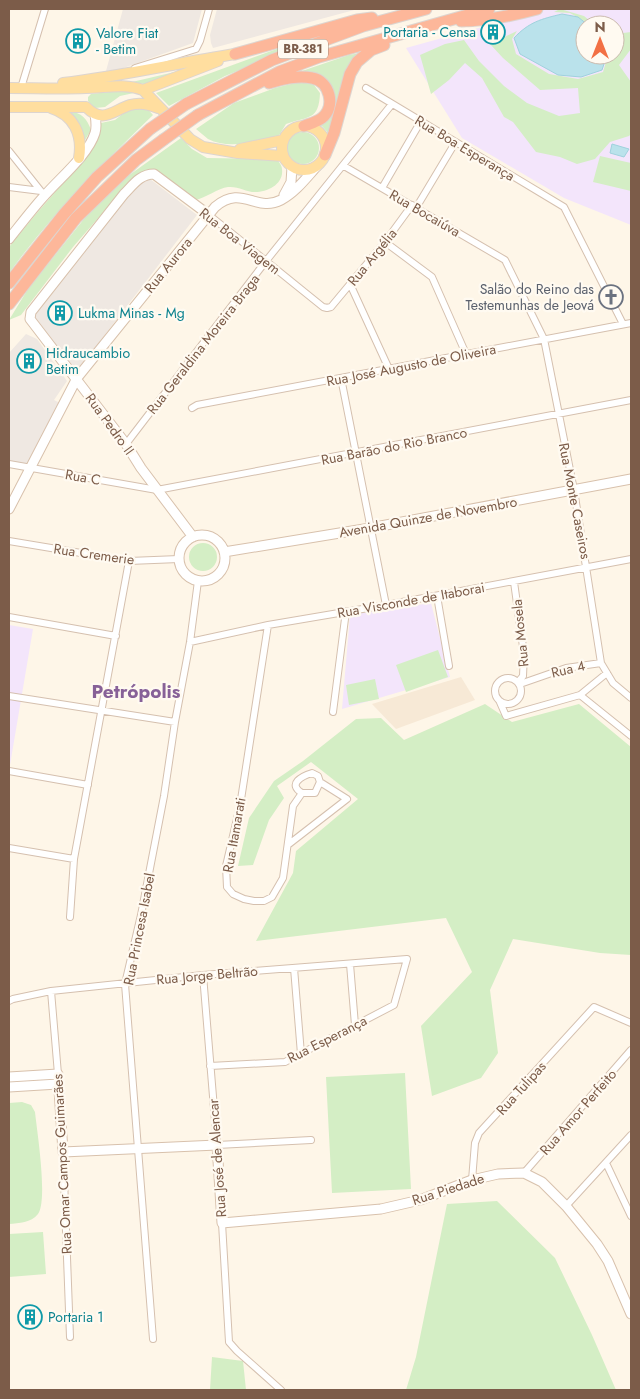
<svg xmlns="http://www.w3.org/2000/svg" width="640" height="1399" viewBox="0 0 640 1399" font-family="Jost,sans-serif">
<rect width="100%" height="100%" fill="#fef6e8"/>
<path fill="#f7e9d6" d="M461 677 475 700 396 729 372 704Z"/>
<path fill="#efe8e2" d="M123 9H202L193 43 118 70 106 71Z
M217 9H358L213 48 211 43 210 35Z
M150 179 197 215 74 375 33 318 136 182Z
M26 334 37 339 67 381 54 400 60 403 27 464 9 461V353Z"/>
<path fill="#f3e5fb" fill-rule="evenodd" d="M547 9H631V225L564 198 462 138 406 48ZM585 25H615V55H585Z
M431 603 450 677 342 709 350 615Z
M9 625 33 629 10 765H9Z"/>
<path fill="#d4eec5" d="M560 9 584 16 595 25H591L570 13 554 12Z
M517 31 512 39 516 54 549 74 578 79 603 72 608 55H615V34L631 32V49L619 65 631 82V134L629 136 610 142 595 159 577 164 560 157 536 152 513 122 504 117 482 78 465 63 449 80 431 94 420 55 445 44 464 40 479 61 504 86 527 103 559 116 580 113 578 88 540 90 503 58 490 44Z
M324 35 225 76 169 106 156 93 285 46Z
M360 53 330 135 321 125 329 87 299 72 349 55Z
M200 66 150 85 132 82Z
M303 81 314 85 320 93C319 121 308 116 286 124L278 137C257 141 229 150 208 139 204 136 200 132 196 129L234 103 275 88Z
M128 90 134 93 120 96 105 107 95 108 88 101V97L91 94Z
M145 106 153 115C101 165 51 215 9 273V247L36 214 93 149 101 123 115 120 129 109Z
M69 112C82 112 87 119 91 130L85 140Z
M287 148a16 16 0 1 1 32 0a16 16 0 1 1-32 0Z
M181 138 192 149 207 158 277 159C279 162 282 166 282 169 284 184 268 192 255 192 246 192 238 186 228 187 218 188 206 198 195 200L153 170 134 177 73 247 21 315 9 320 28 289 84 219 121 181Z
M600 156 631 163V191L593 182Z
M189 557a14 14 0 1 1 28 0a14 14 0 1 1-28 0Z
M438 650 448 677 406 692 396 665Z
M375 679 379 699 349 705 346 685Z
M485 704 512 722 579 704 631 747V955L600 953 513 939 490 990 498 1053 481 1078 432 1096 421 1026 472 972 446 918 256 941 293 873 296 851 358 799 311 762 277 786 284 798 269 820 253 865 238 866 249 818 274 781 303 761 356 719 381 718 404 740Z
M405 1073 411 1189 332 1193 326 1077Z
M22 1102 31 1105 35 1112C37 1131 48 1200 38 1214 31 1223 19 1223 9 1224V1103Z
M497 1201 555 1258 592 1335 616 1390H406L416 1357 447 1204Z
M43 1232 46 1274 9 1277V1234Z
M212 1357 243 1361 246 1390H210Z"/>
<path fill="#bae2eb" stroke="#9fd2dd" d="M562 14 578 17 588 25H585V55H607L602 70 581 77 558 75 520 54 514 38C529 22 541 19 562 14Z
M612 144 629 149 624 157 610 153Z"/>
<g fill="none" stroke-linecap="round" stroke-linejoin="round">
<g stroke="#d5c0af" stroke-width="8">
<path id="street" d="M135 68 196 49 200 41 209 9
M21 88 45 9
M366 88 564 207 623 324
M9 151 44 195
M344 166 505 260 544 339 574 490 601 663
M9 187 41 191
M382 188 421 121
M416 208 455 143
M209 215 323 307 327 308 331 307 385 242 412 205
M385 242 432 277 466 354
M350 284 389 369
M341 378 386 605
M192 408 197 405 631 323
M126 444 266 261 392 104
M9 464 157 490 631 400
M9 541 129 561 179 559
M514 582 524 654 523 676 518 682
M437 596 449 666
M9 617 116 636
M268 625 240 806 226 866 227 887 233 894 244 899 254 901H264L272 897 283 878 293 806 302 793C287 784 302 776 312 773L318 776 320 782 315 793H302
M190 642 268 625 386 605 631 559
M495 691a13 13 0 1 1 26 0a13 13 0 1 1-26 0Z
M520 684 566 668 601 663 613 683 631 698
M580 695 631 736
M9 696 175 722
M499 700 506 716 580 695 607 673
M333 712 346 611
M9 771 88 785
M289 844 347 799 320 782
M9 848 74 859
M70 917 74 859 129 561
M350 964 355 1025
M294 968 301 1054
M203 975 217 1145 311 1140
M51 991 58 1074
M9 1001 13 999 51 991 203 975 407 959 394 1005 285 1062 210 1066
M63 1152 70 1337
M606 1163 631 1216
M524 1173 631 1050
M472 1180 475 1143 479 1133 594 1007 631 1023
M566 1206 631 1135
M222 1223 229 1342 237 1351 281 1390
M153 1339 125 984 141 915 164 796 175 722 190 642 198 581"/>
</g>
<g stroke="#d8c1ac" stroke-width="11">
<path id="secondary" d="M284 195 291 182 292 167
M9 239C21 224 33 208 46 194 61 177 88 155 95 133 97 127 96 121 95 114
M9 509 77 378 215 207C242 184 256 213 281 200 296 192 307 177 318 165
M179 558a23 23 0 1 1 46 0a23 23 0 1 1-46 0Z
M193 537 141 468 126 444 30 319 31 312 124 194C133 185 140 174 154 174L209 215
M224 552 370 528 631 479
M9 1077 58 1074 63 1152 217 1145 222 1223 381 1209 420 1200 472 1180 498 1174 524 1173 542 1182 566 1206 597 1244 608 1261 631 1314
M9 1087 58 1084"/>
</g>
<g stroke="#ddd5d0" stroke-width="12">
<path id="primary" d="M63 83C121 76 177 63 235 54
M9 88C34 88 60 89 86 88 105 88 124 83 143 90L190 139 203 147 238 153 283 156
M143 90 218 61
M9 107H86C103 124 112 111 130 105 140 102 149 104 158 108
M51 108C74 115 83 135 79 158
M282 148a22 22 0 1 1 44 0a22 22 0 1 1-44 0Z
M240 149 283 140"/>
</g>
<g stroke="#ddd5d0" stroke-width="13">
<path id="highway" d="M461 21C487 21 511 16 537 9
M235 54 357 20 372 18
M269 83C283 79 298 75 312 78 330 81 336 107 322 118 317 122 309 124 304 126
M186 104 272 60 363 26 426 9
M198 115 279 72 319 57 489 9
M325 155 334 133 350 74 357 62 371 50 384 45
M9 283 64 214 97 177 150 129
M9 304 76 218 136 160 163 140"/>
</g>
<use href="#street" stroke="#fff" stroke-width="6"/>
<use href="#secondary" stroke="#fff" stroke-width="9"/>
<use href="#primary" stroke="#ffde9f" stroke-width="10"/>
<use href="#highway" stroke="#fdb79a" stroke-width="11"/>
<g stroke="#ddd5d0" stroke-width="13" stroke-linecap="butt">
<path id="highway-bridge" d="M150 129 186 104
M163 140 198 115"/>
</g>
<use href="#highway-bridge" stroke="#fdb79a" stroke-width="11"/>
</g>
<defs>
<g id="building-ring" transform="scale(1.25)"><circle r="9.5" fill="#fffaf1" stroke="#0f9aa8" stroke-width="1.5"/><path d="M-4-6H4V6H1V3H-1V6H-4ZM-2.5-4.3h1.7v1.8h-1.7ZM.8-4.3h1.7v1.8H.8ZM-2.5-1h1.7V.8h-1.7ZM.8-1h1.7V.8H.8Z" fill="#0f9aa8"/></g>
<g id="church-ring" transform="scale(1.25)"><circle r="9.5" fill="#fffaf1" stroke="#6b7280" stroke-width="1.5"/><path d="M-1.2-6h2.4v3.5h3.3v2.4h-3.3V6h-2.4V-.1h-3.3v-2.4h3.3Z" fill="#6b7280"/></g>
</defs>
<g fill-rule="evenodd">
<use href="#building-ring" x="493" y="32"/>
<use href="#building-ring" x="78" y="41"/>
<use href="#church-ring" x="611" y="297"/>
<use href="#building-ring" x="60" y="313"/>
<use href="#building-ring" x="29" y="361"/>
<use href="#building-ring" x="30" y="1317"/>
</g>
<g text-anchor="middle" dominant-baseline="central" stroke-width="4.5" stroke-linejoin="round" paint-order="stroke">
<rect fill="#fffaf1" stroke="#a38b7b" stroke-width="1" x="278" y="39.5" width="50" height="19" rx="4"/>
<g font-size="12" font-weight="bold" fill="#7c5c49">
<text x="303" y="49">BR-381</text>
</g>
<g font-size="14" fill="#0d838f" stroke="#fffaf1" text-anchor="start">
<text x="476" y="32" text-anchor="end">Portaria - Censa</text>
<text x="96" y="33">Valore Fiat<tspan x="96" dy="16">- Betim</tspan></text>
<text x="78" y="313">Lukma Minas - Mg</text>
<text x="46" y="353">Hidraucambio<tspan x="46" dy="16">Betim</tspan></text>
<text x="48" y="1317">Portaria 1</text>
</g>
<g font-size="14" fill="#7c5c49" stroke="#fffaf1">
<text transform="translate(465 148) rotate(31)">Rua Boa Esperança</text>
<text transform="translate(425 213) rotate(30)">Rua Bocaiúva</text>
<text transform="translate(240 241) rotate(38)">Rua Boa Viagem</text>
<text transform="translate(372 257) rotate(-51)">Rua Argélia</text>
<text transform="translate(168 265) rotate(-51)">Rua Aurora</text>
<text transform="translate(203 344) rotate(-52)">Rua Geraldina Moreira Braga</text>
<text transform="translate(411 365) rotate(-11)">Rua José Augusto de Oliveira</text>
<text transform="translate(110 424) rotate(54)">Rua Pedro II</text>
<text transform="translate(394 446) rotate(-11)">Rua Barão do Rio Branco</text>
<text transform="translate(83 477) rotate(10)">Rua C</text>
<text transform="translate(575 501) rotate(79)">Rua Monte Caseiros</text>
<text transform="translate(428 517) rotate(-10)">Avenida Quinze de Novembro</text>
<text transform="translate(94 554) rotate(8)">Rua Cremerie</text>
<text transform="translate(411 600) rotate(-10)">Rua Visconde de Itaborai</text>
<text transform="translate(520 633) rotate(-96)">Rua Mosela</text>
<text transform="translate(568 669) rotate(-13)">Rua 4</text>
<text transform="translate(234 835) rotate(-80)">Rua Itamarati</text>
<text transform="translate(139 929) rotate(-79)">Rua Princesa Isabel</text>
<text transform="translate(207 975) rotate(-5)">Rua Jorge Beltrão</text>
<text transform="translate(327 1039) rotate(-27)">Rua Esperança</text>
<text transform="translate(521 1088) rotate(-48)">Rua Tulipas</text>
<text transform="translate(578 1112) rotate(-49)">Rua Amor Perfeito</text>
<text transform="translate(217 1158) rotate(-94)">Rua José de Alencar</text>
<text transform="translate(62 1164) rotate(-93)">Rua Omar Campos Guimarães</text>
<text transform="translate(448 1189) rotate(-18)">Rua Piedade</text>
</g>
<g font-size="14" fill="#5b616d" stroke="#fffaf1" text-anchor="end">
<text x="594" y="289">Salão do Reino das<tspan x="594" dy="16">Testemunhas de Jeová</tspan></text>
</g>
<g font-size="19" font-weight="bold" fill="#876198" stroke="#fffaf1">
<text x="136" y="691">Petrópolis</text>
</g>
</g>
<rect width="640" height="1399" fill="none" stroke="#7c5c49" stroke-width="20"/>
<g transform="translate(600 40)"><circle r="24" fill="#fffaf1" stroke="#cbbbae"/>
<path d="M0-4L9 19L0 12L-9 19Z" fill="#f27044"/>
<text y="-8" font-size="14" font-weight="bold" text-anchor="middle" fill="#7c5c49">N</text>
</g>
</svg>
